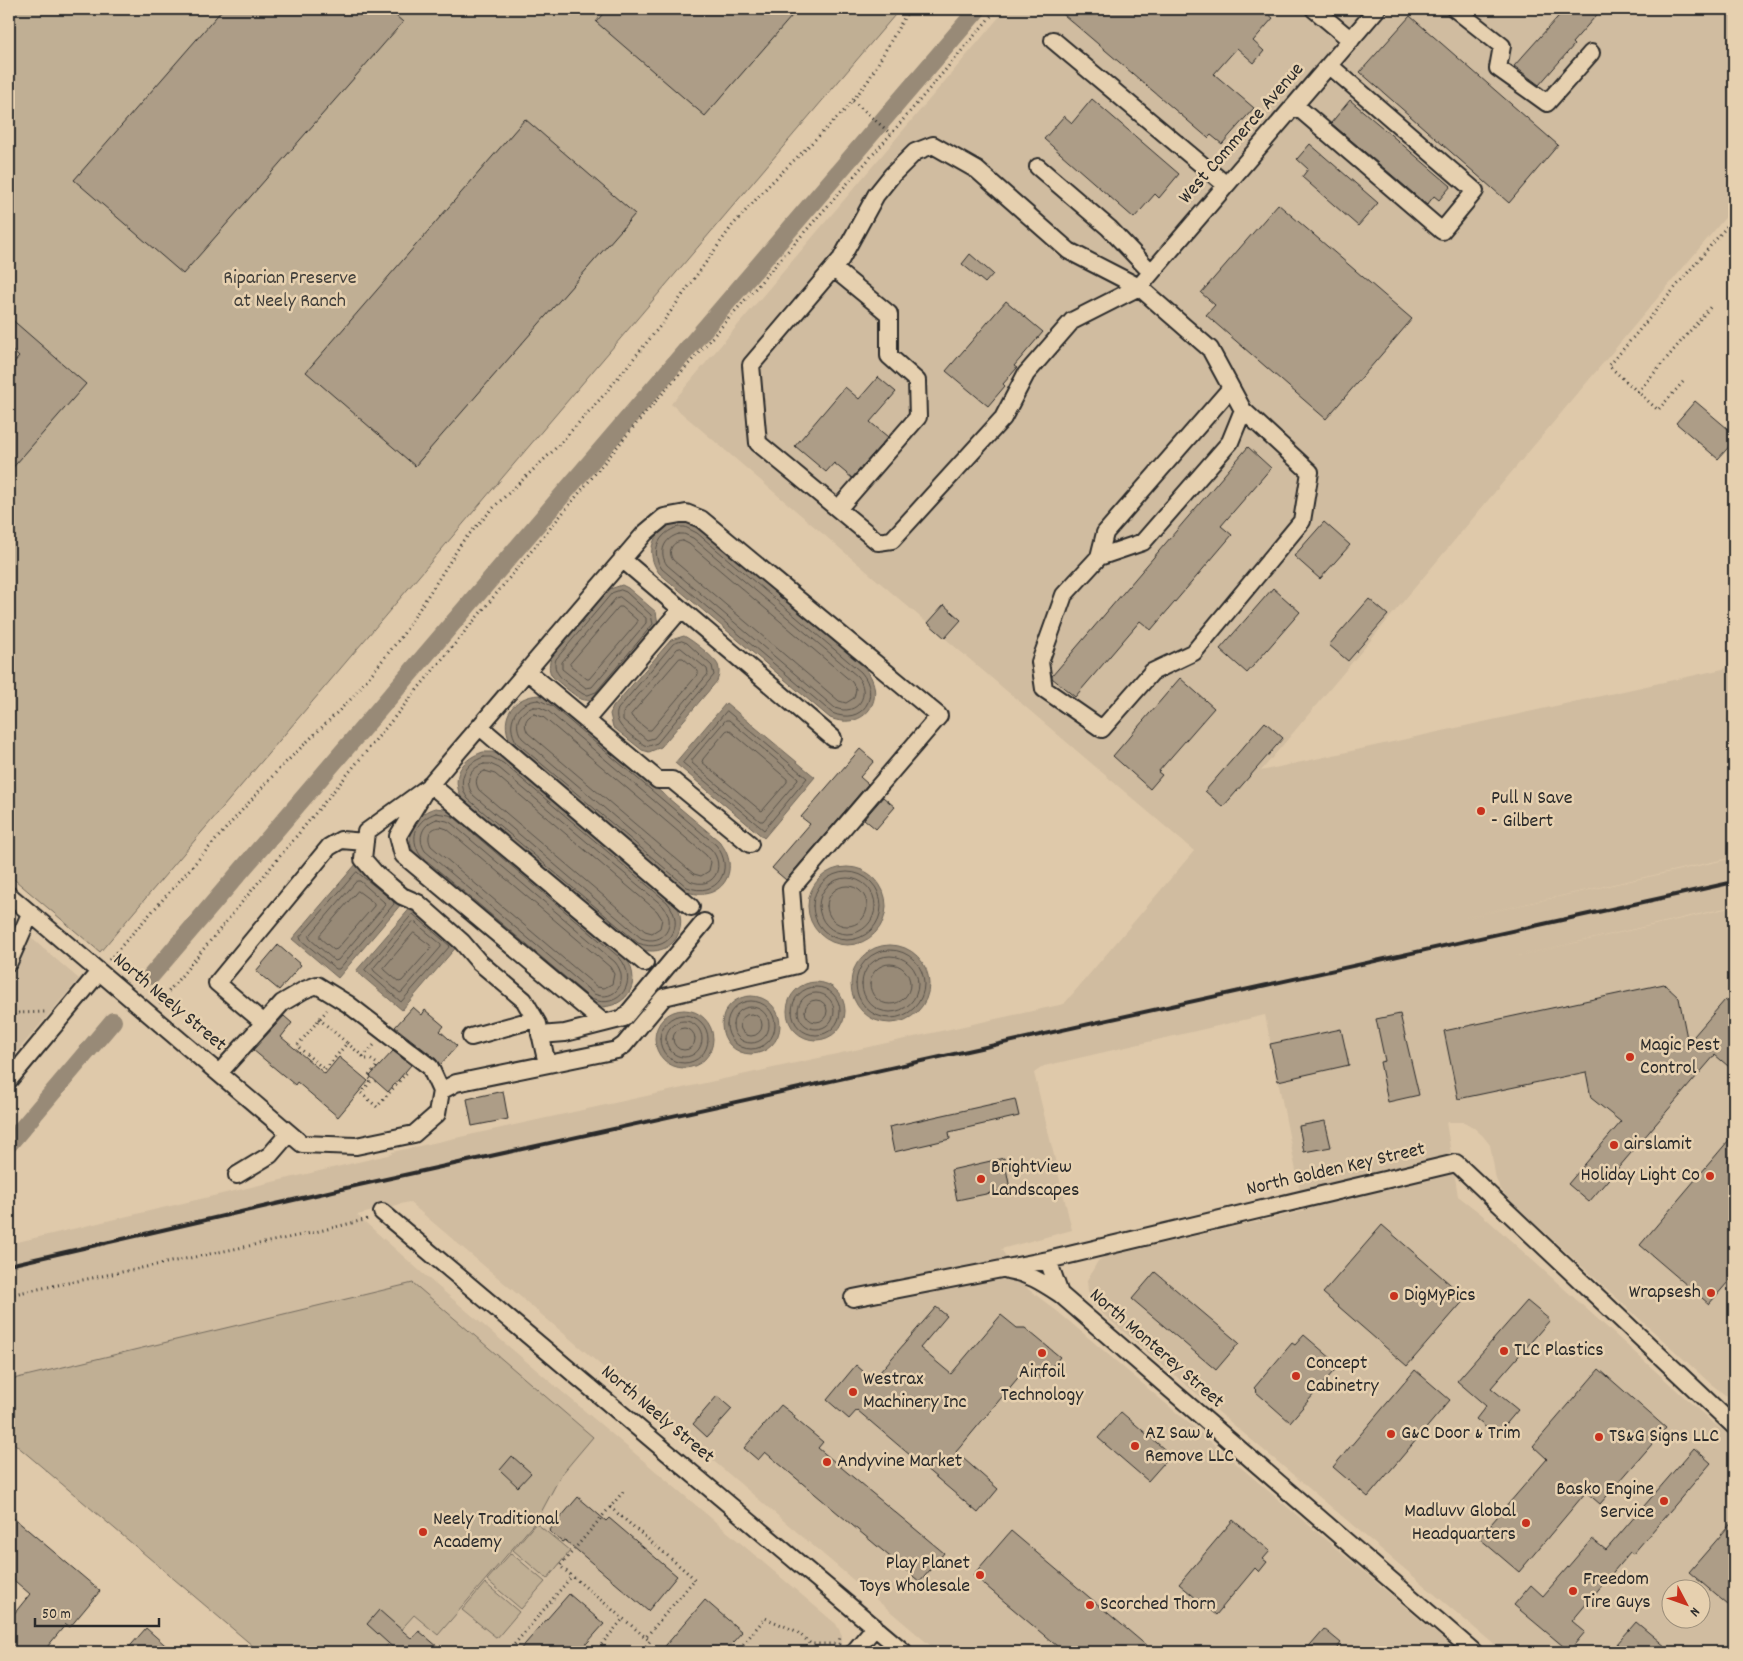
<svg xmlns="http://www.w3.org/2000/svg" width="1743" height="1661" viewBox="0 0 1743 1661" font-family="Dekko,sans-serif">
<rect width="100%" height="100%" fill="#dfc9aa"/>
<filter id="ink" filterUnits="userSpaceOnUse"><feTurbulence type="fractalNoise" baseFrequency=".02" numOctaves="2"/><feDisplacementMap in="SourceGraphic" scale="10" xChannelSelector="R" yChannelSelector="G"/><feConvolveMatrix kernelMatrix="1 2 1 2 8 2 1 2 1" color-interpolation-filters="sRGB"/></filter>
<g filter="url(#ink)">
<path fill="#d0bca0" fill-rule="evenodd" d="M1006 9H1734V207L1261 771 1732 667 1734 665V857L1458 919 1734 858V906L1517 956 1734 907V1402L1711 1384 1508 1199 1500 1188 1496 1179 1490 1145 1483 1136 1473 1127 1464 1122H1446L1458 1196 1480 1213 1712 1422 1734 1439V1652H1503L1106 1317 1094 1305 1088 1291 1087 1280 1098 1261 1105 1256 1304 1211 1265 1015 1044 1066 1034 1073 1072 1230 1001 1249 1028 1289 1057 1311 1458 1652H938L409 1202 357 1215 422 1273 836 1624 842 1635V1642L835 1652H260L9 1439V1244L392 1154V1152L1064 1004 1194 851 671 404ZM1670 1588H1700V1618H1670Z
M9 919 79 979 9 1061Z"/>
<path fill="#c0af94" stroke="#766d60" d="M9 9H900L100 952 9 875Z
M413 1283 593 1437 561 1475 537 1520 438 1635 414 1615 381 1652H260L9 1439V1380Z
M536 1523 570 1551 547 1579 513 1550Z
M511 1553 545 1582 521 1609 487 1580Z
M485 1583 519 1612 497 1638 462 1610Z"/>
<path fill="#988a77" stroke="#6c6459" d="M677 522H686L700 529 865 668C889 697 865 732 830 718L659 573C644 552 653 529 677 522Z
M622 585 628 588 656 612 658 624 594 699C589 700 586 701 581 699 575 696 557 681 552 676 548 670 549 663 552 656L610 589Z
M684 636C692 640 714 657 718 665 720 671 719 676 717 681L661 747 649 752 642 750 613 727 610 714 613 707 671 640Z
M540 695 554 702 719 841C744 870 720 905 685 891L513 746C497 721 511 696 540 695Z
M726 703 815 777 764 838 675 763Z
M483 752H492L506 758 677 905C690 935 667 960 636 948L464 802C450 781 458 760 483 752Z
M435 808 452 810 623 954C644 979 630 1009 596 1007L417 858C403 837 411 815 435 808Z
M357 863 402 903 338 978 292 939Z
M808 906a39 39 0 1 1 78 0a39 39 0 1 1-78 0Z
M413 905 458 945 402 1010 356 971Z
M851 984a39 39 0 1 1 78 0a39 39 0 1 1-78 0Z
M787 1011a29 29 0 1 1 58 0a29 29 0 1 1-58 0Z
M722 1025a29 29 0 1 1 58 0a29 29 0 1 1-58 0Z
M655 1039a29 29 0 1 1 58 0a29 29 0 1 1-58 0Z"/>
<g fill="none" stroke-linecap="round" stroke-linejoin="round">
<path stroke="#575149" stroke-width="1" d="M678 527H685L697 533 861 672C882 696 862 726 832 713L662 569C650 552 658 533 678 527Z
M679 534H684L693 538 857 676C872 694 858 717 835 708L667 565C658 552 664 538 679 534Z
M683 541 689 544 852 682 856 689 854 698 846 703 839 701 673 560C667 551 672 541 683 541Z
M621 590 626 592 651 615 653 624 596 692 588 695 583 694C572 686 550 675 556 659L612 593Z
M620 597 646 618V623L592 687 586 688 562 669V662L616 598Z
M619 607H622L637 620V623L589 679H587L571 666 570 664Z
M682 641 687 643 712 666 714 675 657 743 649 746 644 745C633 736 611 725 618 709L673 644Z
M681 648 707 669 708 674 654 738 647 740 623 720V713L677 649Z
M680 658H683L698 671V674L651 730H648L632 717 631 715Z
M539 700 552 706 716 845C736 869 717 899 687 887L517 743C504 723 516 701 539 700Z
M534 707H539L548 711 711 849C727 867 713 891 690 881L522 738C513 725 518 711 534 707Z
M727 711 807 778 764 830 683 763Z
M534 714 543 717 706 855 711 862 709 871 701 876 694 874 528 733C523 725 525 717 534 714Z
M726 720H729L798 778 797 781 763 821H760L692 763V760Z
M729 730 787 779V782L762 811 760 810 702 762 703 759 726 731Z
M484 757H491L503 763 667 902C687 926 668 955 638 943L468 799C456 782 464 763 484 757Z
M484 764H490L499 768 663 906C678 924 664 947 641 938L473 795C464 782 469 768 484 764Z
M485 771 495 774 657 911 662 919 660 928 652 933 645 931 479 790C474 782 476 774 485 771Z
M436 813 449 815 455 818 619 957C640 981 620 1011 591 999L420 855C409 837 416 819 436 813Z
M437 819 447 821 451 823 615 962C630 980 616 1003 594 994L425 851C417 838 422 824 437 819Z
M441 827 447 829 610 967 614 974 612 984 604 988 597 987 431 846C426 836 430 827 441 827Z
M357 872 393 901 394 904 339 969H336L301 940 300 937Z
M813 906a34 34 0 1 1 68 0a34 34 0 1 1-68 0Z
M819 906a28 28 0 1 1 56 0a28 28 0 1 1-56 0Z
M357 881H360L384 902 385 905 338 960 335 961 310 939 309 937Z
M827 906a20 20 0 1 1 40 0a20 20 0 1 1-40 0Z
M358 891 374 903V906L337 949 334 950 320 938V935Z
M413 914 450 946 401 1002 365 970Z
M413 922 416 923 441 944V947L402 992 400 993 374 971 373 969Z
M414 933 430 945 431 948 402 981 399 982 385 970 384 968Z
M856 984a34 34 0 1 1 68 0a34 34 0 1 1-68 0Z
M862 984a28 28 0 1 1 56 0a28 28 0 1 1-56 0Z
M870 984a20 20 0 1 1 40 0a20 20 0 1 1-40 0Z
M792 1011a24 24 0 1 1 48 0a24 24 0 1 1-48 0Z
M798 1011a18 18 0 1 1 36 0a18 18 0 1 1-36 0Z
M805 1011a11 11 0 1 1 22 0a11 11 0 1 1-22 0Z
M727 1025a24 24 0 1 1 48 0a24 24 0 1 1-48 0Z
M733 1025a18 18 0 1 1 36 0a18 18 0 1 1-36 0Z
M740 1025a11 11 0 1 1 22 0a11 11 0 1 1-22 0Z
M660 1039a24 24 0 1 1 48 0a24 24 0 1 1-48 0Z
M666 1039a18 18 0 1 1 36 0a18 18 0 1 1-36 0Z
M673 1039a11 11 0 1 1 22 0a11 11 0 1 1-22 0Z"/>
<path stroke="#988a77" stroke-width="18" d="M151 976 978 9
M9 1144 113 1021"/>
</g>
<path fill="#ad9d87" stroke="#2b2b2b" d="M223 9H388L403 22 183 274 74 180Z
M607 9H798L705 116 596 22Z
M1057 9H1262L1273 18 1253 41 1264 51 1254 63 1237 48 1214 74 1254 108 1222 144 1211 135 1208 138Z
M1565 9H1602L1572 43 1574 45 1539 85 1514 66Z
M1410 16 1558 145 1509 203 1360 72Z
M1092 99 1179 174 1159 198 1155 194 1134 218 1044 139 1064 116 1072 123Z
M1350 100 1451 186 1439 200 1434 196 1427 205 1331 123Z
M525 119 635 214 415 466 306 372Z
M1310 144 1378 203 1358 226 1302 177 1308 169 1297 159Z
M1278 204 1412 319 1326 419 1206 315 1215 305 1201 293Z
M970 254 993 274 985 283 962 264Z
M1006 301 1043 332 1014 366 1017 368 1003 384 1005 386 988 406 946 371Z
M9 317 86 384 9 472V368L19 357 9 348Z
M878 377 896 392 870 422 888 437 852 478 834 463 826 472 795 446 845 387 859 399Z
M1695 401 1734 434V441L1718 459 1676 423Z
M1248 447 1271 468 1221 526 1232 535 1151 630 1140 621 1075 697 1052 678V676Z
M1324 522 1350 545 1320 579 1294 556Z
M1273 588 1300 612 1247 673 1220 649Z
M1369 599 1388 615 1348 661 1329 645Z
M944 605 961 620 945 638 928 623Z
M1180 678 1214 708 1158 772 1162 775 1150 789 1113 756Z
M1265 722 1283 738 1223 807 1205 791Z
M860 749 874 761 860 777 868 784 786 880 772 868 810 824 801 817Z
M883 797 895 807 876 829 864 819Z
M278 945 301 965 279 990 256 971Z
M1664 984 1679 998 1688 1043 1725 1000 1734 1007V1071L1715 1055 1589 1202 1568 1184 1621 1122 1591 1098 1586 1072 1458 1099 1444 1031Z
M413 1007 422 1015 425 1010 444 1026 440 1031 457 1046 440 1065 436 1059 395 1027Z
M1400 1014 1419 1095 1388 1102 1380 1062 1385 1061 1376 1019Z
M284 1016 292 1023 281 1037 325 1074 339 1057 368 1081 338 1117 297 1082 295 1085 253 1050Z
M1341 1029 1349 1065 1278 1081 1270 1044Z
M393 1051 411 1065 388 1092 370 1076Z
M503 1091 508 1119 472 1126 467 1099Z
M1015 1099 1019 1116 949 1132 950 1139 894 1152 889 1127Z
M1325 1121 1331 1147 1304 1152 1299 1126Z
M1734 1134V1275L1709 1304 1640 1245Z
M1004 1158 1010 1189 957 1200 951 1170Z
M1382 1225 1466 1298 1407 1366 1323 1293Z
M1155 1272 1239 1343 1216 1370 1132 1299Z
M1527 1301 1550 1320 1491 1388 1518 1410 1496 1436 1476 1419 1486 1406 1457 1381Z
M936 1307 947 1316 920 1348 951 1374 1001 1315 1017 1328H1025L1060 1357 1041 1379 1027 1367 956 1452 998 1489 978 1513 857 1410 849 1419 827 1400 856 1365 873 1380Z
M1304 1335 1339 1365 1290 1422 1256 1392 1257 1391 1254 1388 1292 1343 1295 1345Z
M1599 1369 1666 1428 1600 1504 1586 1492 1519 1572 1479 1538 1547 1459 1533 1446Z
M1415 1370 1450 1400 1368 1497 1333 1467Z
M717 1396 732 1409 707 1437 693 1424Z
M781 1405 795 1416 794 1418 823 1442 818 1448 944 1553 920 1582 765 1452 758 1460 744 1448Z
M1121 1412 1171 1455 1148 1481 1098 1438Z
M1694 1448 1711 1463 1633 1554 1630 1552 1572 1621 1585 1632 1569 1651 1514 1605 1531 1585 1543 1596 1592 1539 1606 1550Z
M512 1456 531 1473 518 1487 500 1470Z
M578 1497 606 1521 609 1518 677 1576 648 1611 565 1540 562 1542 549 1531Z
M9 1514 100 1591 70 1627 66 1624 43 1652H9V1620L30 1594 9 1576Z
M1233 1520 1270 1551 1263 1559 1267 1562 1259 1572 1255 1568 1216 1615 1179 1584Z
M1734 1520V1597L1728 1605 1689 1572Z
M1011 1531 1154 1652H1064L973 1575Z
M569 1594 604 1624 579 1652H518Z
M705 1600 742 1632 724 1652H660Z
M379 1610 412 1639 419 1631 444 1652H398L367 1624Z
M1636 1622 1672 1652H1610Z
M146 1628 173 1652H125Z
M1324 1629 1341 1643 1334 1652H1304Z"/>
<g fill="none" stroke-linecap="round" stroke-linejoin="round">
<g stroke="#2b2b2b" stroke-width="20">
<path id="minor" d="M1314 9 1351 40
M1455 9 1502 46 1498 68 1547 103 1591 53
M1053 40 1226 185
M1295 105 1442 231 1475 191 1329 65
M1038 167 1109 228 1151 272
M833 268 889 314V356L917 381 918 417 838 509
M1243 410 1230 442 1143 542 1099 557 1064 595 1040 662 1044 689 1102 729 1152 672 1194 652 1302 521 1310 472 1243 410 1210 349 1139 287 1069 251 977 170 933 145 915 152 892 175 876 195 841 259 751 365 758 443 878 542 892 540 1003 418 1026 374 1072 321 1139 287 1377 9
M1099 557 1105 533 1231 388
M622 559 833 738
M527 671 658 780H672L750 844
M586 720 681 609
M480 727 691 907
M430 784 645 963
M423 794 398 836 403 855 604 1023
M9 895 302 1144 356 1146 414 1134 437 1114 441 1091 430 1067 348 1004 317 985 304 990 282 1003 219 1073
M9 962 30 914
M264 1023 217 983 329 847 341 840 365 842
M540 1035 565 1033 624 1018 704 922
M471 1037 535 1019
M9 1080 99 972
M441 1091 456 1083 617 1050 624 1045 664 997 797 965 791 889 939 716 701 519 686 513 664 517 645 533 428 787 366 832 363 859 376 874 402 896 418 903 462 942 479 962 524 1000 538 1024 547 1064
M237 1175 270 1155 289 1133
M382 1212 904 1652
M1048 1260 1060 1294 1474 1652
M1008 1270C1028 1273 1043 1283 1060 1294
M853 1298 1048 1260 1456 1163 1734 1426
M854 1652 875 1627"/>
</g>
<path stroke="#2b2b2b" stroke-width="3" stroke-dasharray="1 4" stroke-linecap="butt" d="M853 101 891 134
M1683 382 1658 410 1609 366 1734 218
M1638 392 1712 305
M109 960 277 771 352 698 402 636 463 541 496 505 553 451 603 396 661 325 732 226 768 186 845 110 868 81 909 9
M159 1003 641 418 891 134 997 9
M9 1017 19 1013 46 1012
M319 1019 347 1043 325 1070 297 1046 327 1010
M347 1043 366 1059H370L376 1063V1067L368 1077 372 1080 361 1093 377 1107 408 1071
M363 1057 374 1045
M9 1295 307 1234 368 1219
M623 1492 560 1566 650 1641 641 1652
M610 1507 695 1579 645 1638
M508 1652 572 1576
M595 1652 623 1619
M737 1652 765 1618 796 1631 811 1644H839L840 1637"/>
<use href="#minor" stroke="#e6d0af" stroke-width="16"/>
<path stroke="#2b2b2b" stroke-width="4" d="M9 1265 359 1185 1734 882"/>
</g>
</g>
<g fill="#c8321e" stroke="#e6d0af" stroke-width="2">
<circle cx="1481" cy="811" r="5"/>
<circle cx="1630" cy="1057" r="5"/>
<circle cx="1614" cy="1145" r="5"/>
<circle cx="1710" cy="1176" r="5"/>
<circle cx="981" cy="1179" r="5"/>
<circle cx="1711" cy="1293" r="5"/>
<circle cx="1394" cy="1296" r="5"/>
<circle cx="1504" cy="1351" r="5"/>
<circle cx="1042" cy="1353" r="5"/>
<circle cx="1296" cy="1376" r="5"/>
<circle cx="853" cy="1392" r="5"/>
<circle cx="1391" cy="1434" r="5"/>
<circle cx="1599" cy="1437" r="5"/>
<circle cx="1135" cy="1446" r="5"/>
<circle cx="827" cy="1462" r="5"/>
<circle cx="1664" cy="1501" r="5"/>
<circle cx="1526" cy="1523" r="5"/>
<circle cx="423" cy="1532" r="5"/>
<circle cx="980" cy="1575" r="5"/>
<circle cx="1573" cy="1591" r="5"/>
<circle cx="1090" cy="1605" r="5"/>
</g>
<g text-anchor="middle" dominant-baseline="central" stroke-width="5" stroke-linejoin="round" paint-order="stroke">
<g font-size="20" fill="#2b2b2b" stroke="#e6d0af">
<text transform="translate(1242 134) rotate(-49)">West Commerce Avenue</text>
<text transform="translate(169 1003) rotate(40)">North Neely Street</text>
<text transform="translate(1336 1170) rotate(-13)">North Golden Key Street</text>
<text transform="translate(1156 1349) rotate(41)">North Monterey Street</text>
<text transform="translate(657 1415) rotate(40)">North Neely Street</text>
</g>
<g font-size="20" fill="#413f3b" stroke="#e6d0af">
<text x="290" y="279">Riparian Preserve<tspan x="290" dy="23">at Neely Ranch</tspan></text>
</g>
<g font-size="20" fill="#2b2b2b" stroke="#e6d0af" text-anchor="start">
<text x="1491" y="799">Pull N Save<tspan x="1491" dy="23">- Gilbert</tspan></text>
<text x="1640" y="1046">Magic Pest<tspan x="1640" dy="23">Control</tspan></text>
<text x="1624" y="1145">airslamit</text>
<text x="991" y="1168">BrightView<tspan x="991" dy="23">Landscapes</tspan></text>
<text x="1700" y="1176" text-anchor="end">Holiday Light Co</text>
<text x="1701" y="1293" text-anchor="end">Wrapsesh</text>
<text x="1404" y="1296">DigMyPics</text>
<text x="1514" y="1351">TLC Plastics</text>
<text x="1306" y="1364">Concept<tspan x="1306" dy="23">Cabinetry</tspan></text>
<text x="1042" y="1373" text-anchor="middle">Airfoil<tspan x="1042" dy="23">Technology</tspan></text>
<text x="863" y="1380">Westrax<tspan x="863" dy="23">Machinery Inc</tspan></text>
<text x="1145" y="1434">AZ Saw &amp;<tspan x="1145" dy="23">Remove LLC</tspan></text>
<text x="1401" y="1434">G&amp;C Door &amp; Trim</text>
<text x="1609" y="1437">TS&amp;G Signs LLC</text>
<text x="837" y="1462">Andyvine Market</text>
<text x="1654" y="1490" text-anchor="end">Basko Engine<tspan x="1654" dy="23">Service</tspan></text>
<text x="1516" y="1512" text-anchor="end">Madluvv Global<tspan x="1516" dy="23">Headquarters</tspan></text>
<text x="433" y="1520">Neely Traditional<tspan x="433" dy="23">Academy</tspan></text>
<text x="970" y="1564" text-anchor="end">Play Planet<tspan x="970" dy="23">Toys Wholesale</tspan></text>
<text x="1583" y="1580">Freedom<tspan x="1583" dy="23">Tire Guys</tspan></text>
<text x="1100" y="1605">Scorched Thorn</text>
</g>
</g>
<rect width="1743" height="1661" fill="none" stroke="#e6d0af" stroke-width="30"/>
<rect x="15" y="15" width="1713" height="1631" fill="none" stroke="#2b2b2b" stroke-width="2" filter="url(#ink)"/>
<g transform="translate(1686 1604) rotate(131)"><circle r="24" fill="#e6d0af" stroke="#9b8e7a"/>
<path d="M0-4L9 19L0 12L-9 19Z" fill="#c8321e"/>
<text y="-8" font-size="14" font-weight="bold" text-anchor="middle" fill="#2b2b2b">N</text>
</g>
<path d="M35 1618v8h124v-8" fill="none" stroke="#2b2b2b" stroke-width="2.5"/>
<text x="42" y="1618" font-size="15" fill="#2b2b2b" stroke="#e6d0af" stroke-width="4" paint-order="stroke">50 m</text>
</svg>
